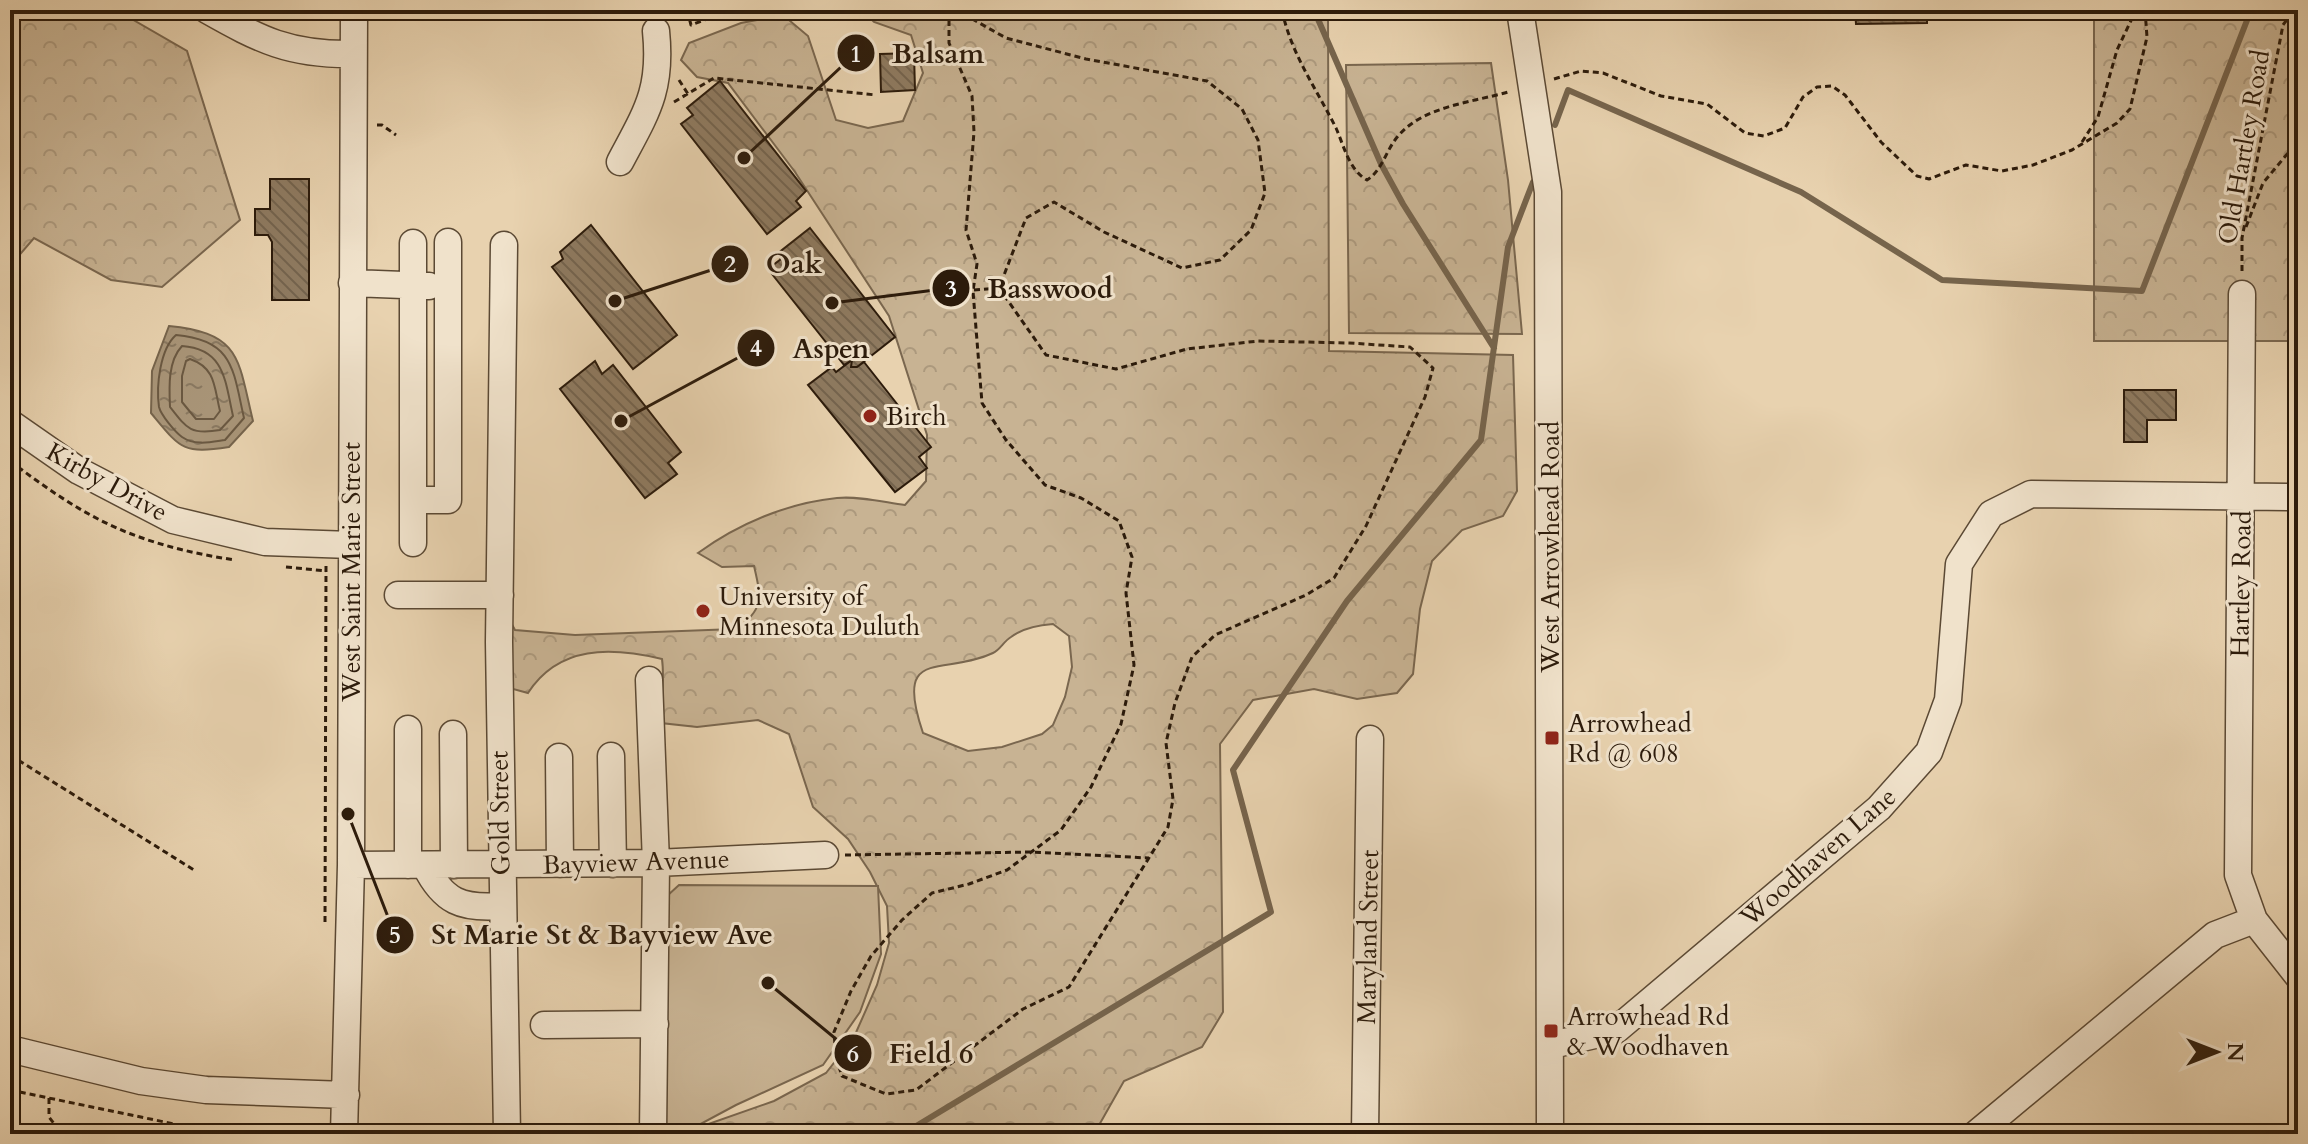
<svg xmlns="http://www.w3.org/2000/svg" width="2308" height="1144" viewBox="0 0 2308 1144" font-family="Cardo,serif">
<defs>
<pattern id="forest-crowns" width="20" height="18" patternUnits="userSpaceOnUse" patternTransform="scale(2)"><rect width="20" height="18" fill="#c8b393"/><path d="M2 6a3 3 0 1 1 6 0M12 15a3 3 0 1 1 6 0" fill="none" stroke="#ac997d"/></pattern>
<pattern id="water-ripples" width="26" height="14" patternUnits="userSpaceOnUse" patternTransform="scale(2)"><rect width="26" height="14" fill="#a89477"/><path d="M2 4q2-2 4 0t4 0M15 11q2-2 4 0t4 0" fill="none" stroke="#897860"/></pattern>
<pattern id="building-back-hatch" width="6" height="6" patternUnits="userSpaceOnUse" patternTransform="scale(2)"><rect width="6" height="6" fill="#8e7a60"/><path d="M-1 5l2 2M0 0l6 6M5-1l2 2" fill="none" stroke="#74634d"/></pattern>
</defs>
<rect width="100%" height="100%" fill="#e8d2af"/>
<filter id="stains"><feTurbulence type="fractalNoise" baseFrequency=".0025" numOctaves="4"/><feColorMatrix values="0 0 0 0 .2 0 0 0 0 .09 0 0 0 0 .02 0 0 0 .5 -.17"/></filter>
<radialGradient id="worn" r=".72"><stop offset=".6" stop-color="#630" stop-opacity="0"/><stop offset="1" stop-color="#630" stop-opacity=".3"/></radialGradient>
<path fill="url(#forest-crowns)" stroke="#7a674f" stroke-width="2" fill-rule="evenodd" d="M10 10H116L187 51 240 220 162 287 111 280 34 238 10 266Z
M862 10H1328L1329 351 1513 355 1517 491 1503 516 1462 530 1432 561 1420 609 1413 674 1397 693 1357 699 1314 689 1253 700 1220 744 1223 1012 1202 1047 1124 1081 1094 1134H680L774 1101 826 1073 854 1037 877 985 889 943 887 906 870 872 848 839 813 807 789 734 758 720 697 727 661 723C661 701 665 681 662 659 611 647 559 645 528 693L513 689 505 667 509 619 515 630 575 635 735 629C765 611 761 596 754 566L722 567 698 553C738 524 787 503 837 498 859 496 883 502 905 505L926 481 927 435 889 316 795 172 728 83 697 77 681 60 689 43 741 23 783 15 808 36 836 120 868 128 903 121 923 73 911 35 874 22ZM1053 624 1069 636 1072 667 1065 697 1053 725 1042 734 1002 747 968 751 923 733C893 645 943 677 993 653 1000 650 1004 641 1011 637 1023 628 1038 625 1053 624Z
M2094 10H2298V341H2094Z
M1491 63 1508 180 1522 334 1349 333 1346 65Z"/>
<path fill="#c8b393" stroke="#7a674f" stroke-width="2" d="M679 885 878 886 881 954 860 1012 823 1065 736 1105 682 1134H665L667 896Z"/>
<path fill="url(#water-ripples)" stroke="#76644c" stroke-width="2" d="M169 326C242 333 238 360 253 421L229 447C182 454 181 449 151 413L152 371Z"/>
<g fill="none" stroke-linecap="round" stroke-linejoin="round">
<path stroke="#6a5841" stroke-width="2" d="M176 335C234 340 233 370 244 418L225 440C211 442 195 446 182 437 175 432 161 415 159 407 156 386 160 349 176 335Z
M182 346C225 349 225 381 233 416L220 430C191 435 187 429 170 407 169 386 168 361 182 346Z
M190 359C216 368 214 387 220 411L214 419H196L182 402V376L186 361Z"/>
<path stroke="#76644c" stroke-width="6" d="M1314 10 1381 164 1403 204 1494 348
M1555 125 1568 90 1801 192 1942 280 2142 291 2251 10
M903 1134 1271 912 1233 770 1347 601 1481 440 1508 247 1533 182"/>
</g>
<path fill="url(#building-back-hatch)" stroke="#2c1b0b" stroke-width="2" d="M1855 10H1927V23L1856 24Z
M914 53 915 90 881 92 880 54Z
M720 81 806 191 796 201 801 207 767 234 681 124 693 115 687 108Z
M270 179H309V300H272V242L268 235H255V209H270Z
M591 225 677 335 633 369 552 267 563 259 560 252Z
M810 228 895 337 857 367H851L852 360 844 365 768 269 781 259 777 254Z
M852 360 851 367H857L864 362 931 447 919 457 927 468 895 492 808 385 832 367 836 372Z
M595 361 602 374 613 365 681 452 668 463 677 474 645 498 560 389Z
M2124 390H2176V420H2147V442H2124Z"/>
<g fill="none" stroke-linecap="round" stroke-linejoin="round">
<g stroke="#5b4934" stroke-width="29">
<path id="minor" d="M207 10C260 40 290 55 353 54
M1520 10 1548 192 1550 1134
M620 162C647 111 662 90 656 31
M413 243V543
M504 245 499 642 507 1134
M352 283 429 286
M10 423 79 471 173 520 265 542 351 545
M413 500H448V242
M398 595H500
M649 680 656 863 653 1134
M408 729V865
M453 734 454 865
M611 756 613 864
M559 757 560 864
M351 865 656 863 825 855
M425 865C443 902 462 909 501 906
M2254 920 2298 976
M544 1025 655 1024
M1552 1045 1616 1030 1879 808 1929 752 1948 700 1959 564 1991 514 2031 494 2298 497
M10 1049 141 1081 206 1090 346 1095
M344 1134 351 865 354 10
M1365 1134 1370 739
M1976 1134 2215 935 2254 920 2238 875 2242 294"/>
</g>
<path stroke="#2c1b0b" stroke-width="3" stroke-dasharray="6 4" stroke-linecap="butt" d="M687 10 691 25 731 10
M949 10V43L972 96 974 132 966 230 977 264 973 291 982 403 1006 440 1045 485 1081 498 1119 521 1132 557 1126 593 1134 665 1121 724 1091 787 1061 830 1007 870 969 884 932 893 902 920 871 956 851 991 834 1032 836 1058 842 1076 886 1094 916 1090 1023 1009 1069 987 1168 827 1173 799 1166 743 1175 703 1192 657 1215 635 1306 595 1334 578 1366 526 1425 397 1433 368 1410 347 1349 343 1258 341 1187 349 1116 369 1046 355 999 288 1026 218 1054 202 1104 232 1182 268 1220 260 1251 230 1265 193 1258 140 1242 109 1207 81 1086 59 1006 38 974 20 967 10
M1282 10C1291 54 1316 88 1336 128 1344 146 1349 170 1367 180 1383 170 1386 149 1399 135 1424 106 1474 102 1508 92
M1554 79 1581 71 1603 73 1661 96 1707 104 1745 133 1764 136 1785 128 1803 97 1817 87 1832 86 1845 95 1881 142 1917 176 1929 179 1966 165 2002 171 2033 165 2072 150 2117 123 2130 109 2147 37 2145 10
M679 80 688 94
M674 102 714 78 876 95
M377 125H382L396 135
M2082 142 2098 117 2117 50 2136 10
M2246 227 2263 183 2298 141
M2242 271V238L2283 25 2294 10
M974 290 999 288
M10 461C38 482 67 503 98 519 140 541 188 553 235 560
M286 567 326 571
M10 755 194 870
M845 855 1031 852 1148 858
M325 922 326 566
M10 1090 184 1126 321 1132
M49 1098V1117L62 1134"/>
<use href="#minor" stroke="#f0e2cb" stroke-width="26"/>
</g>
<g fill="#8f2418" stroke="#f0e2cb" stroke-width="3">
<circle cx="870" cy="416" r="8"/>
<circle cx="703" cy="611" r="8"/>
<rect x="1544" y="730" width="16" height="16" rx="4"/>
<rect x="1543" y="1023" width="16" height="16" rx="4"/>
</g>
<g text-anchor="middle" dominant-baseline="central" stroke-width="6" stroke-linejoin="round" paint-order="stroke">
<g font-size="26" fill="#2c1b0b" stroke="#f0e2cb">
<text transform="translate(2244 147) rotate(-80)">Old Hartley Road</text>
<text transform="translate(107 482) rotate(29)">Kirby Drive</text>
<text transform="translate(1550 547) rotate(-90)">West Arrowhead Road</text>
<text transform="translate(351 572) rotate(-90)">West Saint Marie Street</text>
<text transform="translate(2241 584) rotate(-89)">Hartley Road</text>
<text transform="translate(500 813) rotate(-91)">Gold Street</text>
<text transform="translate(1818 857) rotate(-41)">Woodhaven Lane</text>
<text transform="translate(636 862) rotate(-2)">Bayview Avenue</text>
<text transform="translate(1368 937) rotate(-89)">Maryland Street</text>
</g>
<g font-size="26" fill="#2c1b0b" stroke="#f0e2cb" text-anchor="start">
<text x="886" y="416">Birch</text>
<text x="719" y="596">University of<tspan x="719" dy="30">Minnesota Duluth</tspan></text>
<text x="1568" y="723">Arrowhead<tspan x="1568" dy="30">Rd @ 608</tspan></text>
<text x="1567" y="1016">Arrowhead Rd<tspan x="1567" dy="30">&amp; Woodhaven</tspan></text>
</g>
</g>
<path fill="none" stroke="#2c1b0b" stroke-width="3" d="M744 158L856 53M615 301L730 264M832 303L951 288M621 421L756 348M348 814L395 935M768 983L853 1053"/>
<g fill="#2c1b0b" stroke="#f0e2cb" stroke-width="3">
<circle cx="744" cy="158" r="8"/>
<circle cx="615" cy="301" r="8"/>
<circle cx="832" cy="303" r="8"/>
<circle cx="621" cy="421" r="8"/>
<circle cx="348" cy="814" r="8"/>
<circle cx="768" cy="983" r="8"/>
<circle cx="856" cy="53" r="20"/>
<circle cx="730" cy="264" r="20"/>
<circle cx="951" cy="288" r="20"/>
<circle cx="756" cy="348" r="20"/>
<circle cx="395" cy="935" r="20"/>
<circle cx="853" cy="1053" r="20"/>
</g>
<g font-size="24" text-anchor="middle" font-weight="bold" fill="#fff">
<text x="856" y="62">1</text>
<text x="730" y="272">2</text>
<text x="951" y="297">3</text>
<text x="756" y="356">4</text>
<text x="395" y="943">5</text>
<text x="853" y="1062">6</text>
</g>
<g font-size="28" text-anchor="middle" font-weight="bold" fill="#2c1b0b" stroke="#f0e2cb" stroke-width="6" stroke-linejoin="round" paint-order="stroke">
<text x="938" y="63">Balsam</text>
<text x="794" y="273">Oak</text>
<text x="1050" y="298">Basswood</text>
<text x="831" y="358">Aspen</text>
<text x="602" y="944">St Marie St &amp; Bayview Ave</text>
<text x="931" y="1063">Field 6</text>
</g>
<rect width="2308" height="1144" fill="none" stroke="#e8d2af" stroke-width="40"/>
<rect x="12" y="12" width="2284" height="1120" fill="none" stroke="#2c1b0b" stroke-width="4"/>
<rect x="20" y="20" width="2268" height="1104" fill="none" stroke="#2c1b0b" stroke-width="2"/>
<g transform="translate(2216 1052) rotate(90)" stroke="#f0e2cb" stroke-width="6" paint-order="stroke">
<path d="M0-6L14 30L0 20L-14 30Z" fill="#2c1b0b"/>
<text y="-12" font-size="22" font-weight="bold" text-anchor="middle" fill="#2c1b0b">N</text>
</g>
<rect width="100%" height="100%" filter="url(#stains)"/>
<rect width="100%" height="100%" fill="url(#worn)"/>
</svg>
